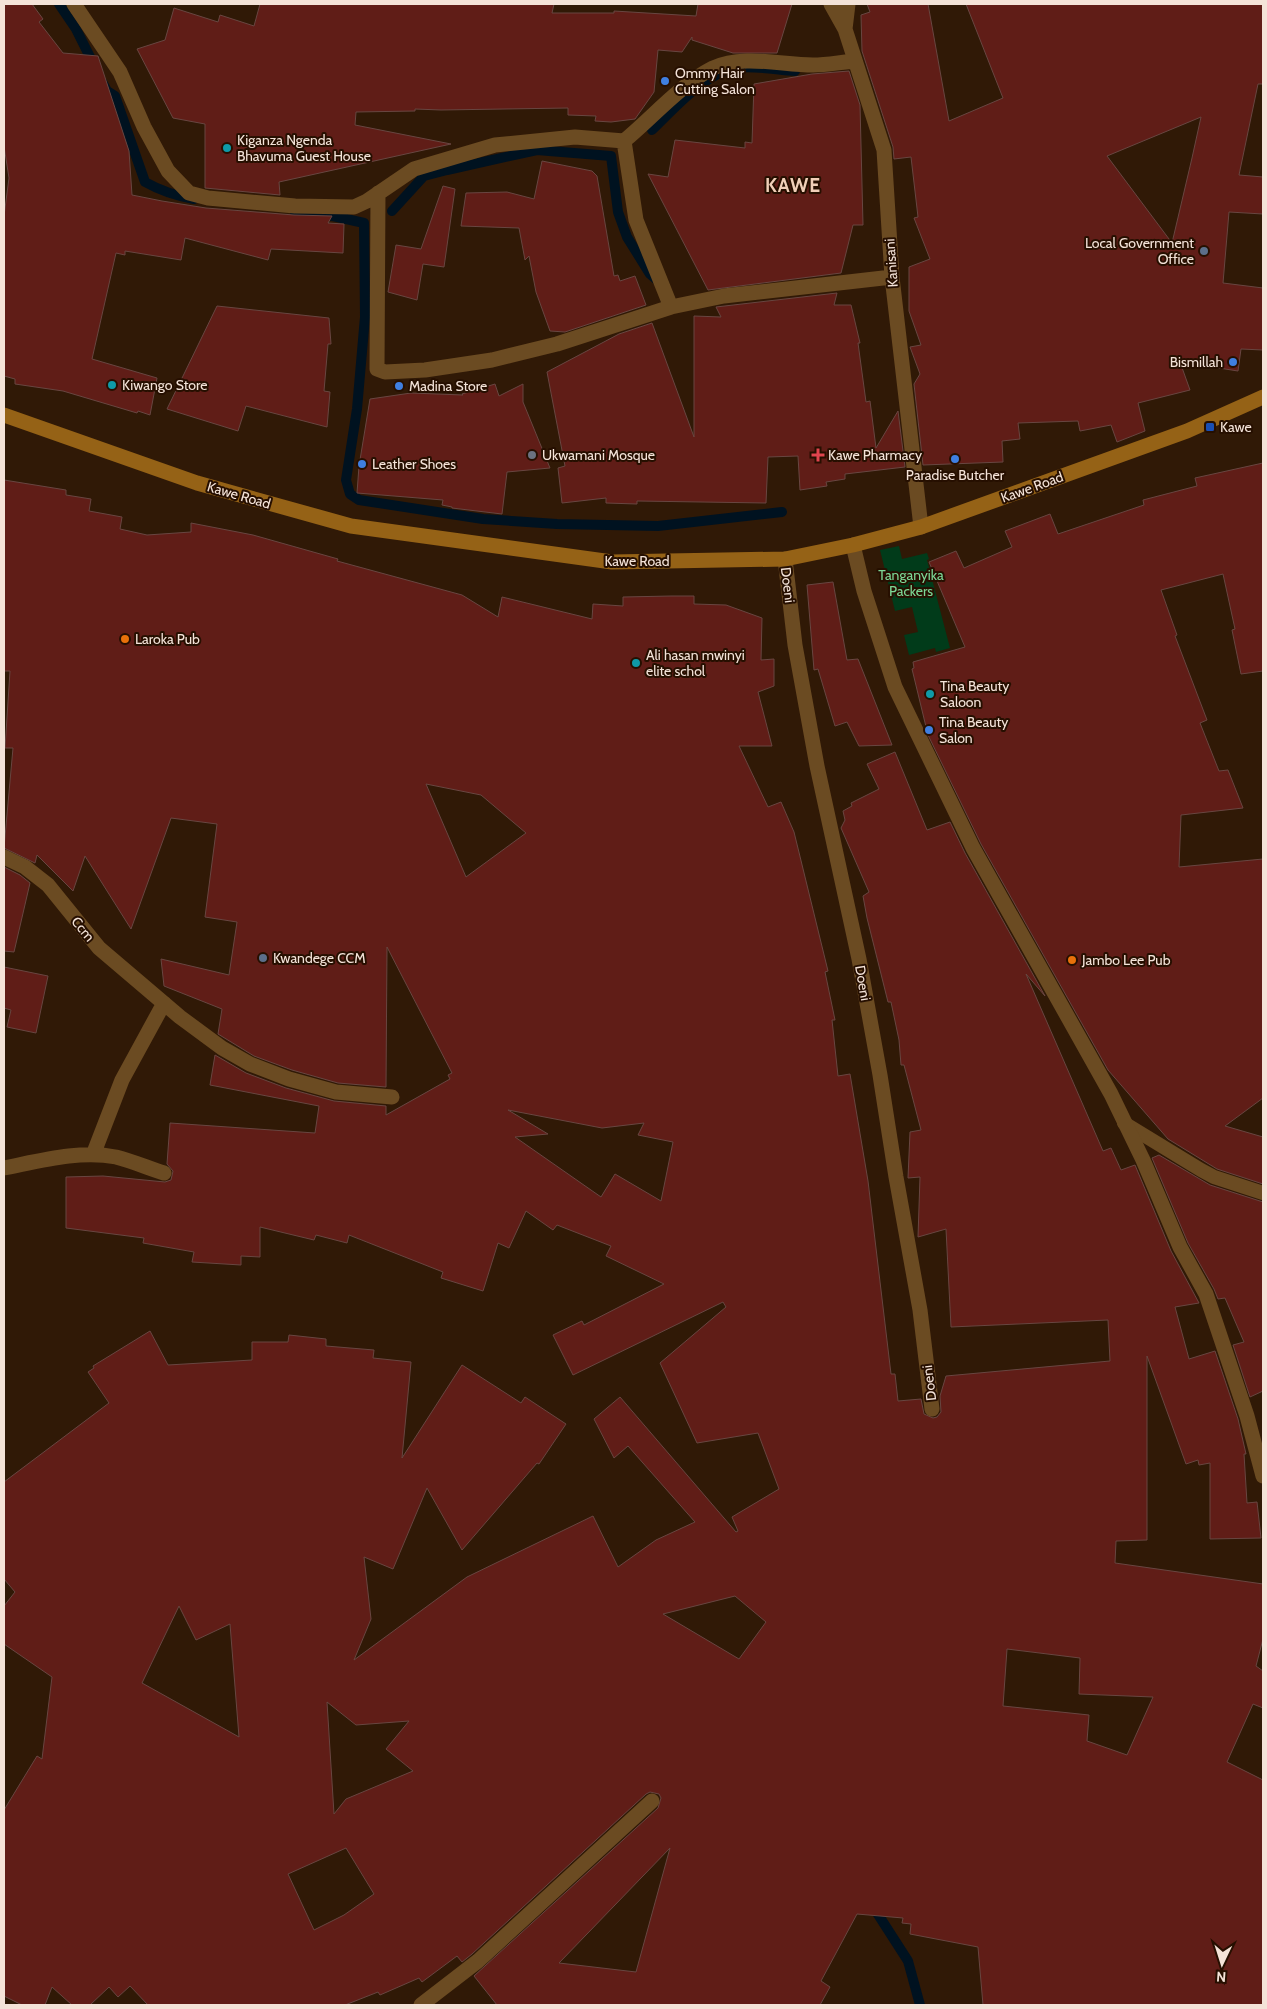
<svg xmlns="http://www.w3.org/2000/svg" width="1267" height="2009" viewBox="0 0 1267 2009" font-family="Cabin,sans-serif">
<rect width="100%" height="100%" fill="#301906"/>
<path fill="#013b1a" d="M899 546 902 559 927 553 929 559 927 560 950 648 936 652 935 648 909 655 904 635 918 632 912 607 895 611 880 550Z"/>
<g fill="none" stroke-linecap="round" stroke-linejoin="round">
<path stroke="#001220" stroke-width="10" d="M59 4 76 29 95 67
M102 82 107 91 115 96 145 182C161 191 176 196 194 199
M652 130C673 110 704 74 734 68 751 65 777 70 795 71
M392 211 424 176 447 170 537 150 611 156 618 212 627 237 650 274 657 280
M295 212 333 216 364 223 365 317 357 409 346 480 350 494 359 500 483 519 557 524 658 526 782 512
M872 1905 908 1961 920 2005"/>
</g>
<path fill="#601d17" stroke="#684641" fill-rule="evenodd" d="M4 4H32L43 19 39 22 63 53 98 56 129 151 132 195 162 201 206 208 294 215 332 216 328 223 344 224 343 253 271 249 268 260 185 238 181 260 125 251V255L116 253 92 359 157 378 150 415 138 411 137 413 63 391 15 384V379L4 376V216L9 178 4 146Z
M260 4H554L552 13H614V11L696 16 698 4H792L777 53H733L692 40V37L682 52 658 50 654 92 635 119 611 122 595 121 596 116 568 115V108L441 110 415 109V111L356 112 355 125 451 144 279 182 280 195 205 188V124L173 118 137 49 165 40 174 8 218 22 220 15 254 26Z
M867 4H928L949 121 1003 98 966 4H1263V84H1258L1239 175 1263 177V214L1229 212 1223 283 1263 288V350L1241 349 1238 371 1180 362 1190 390 1138 403 1145 431 1117 442 1111 425 1080 431 1078 421 1018 423 1020 439 1002 441 1003 462 923 465 914 384 920 374 910 347 921 345 909 311V267L930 259 914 218 918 217 911 157 894 159 893 147 862 51 861 15 870 12ZM1201 117 1192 158 1172 243 1107 156Z
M849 71 860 105 863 225H853L841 273 708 290 648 174 668 177 675 140 745 148V142L752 143 754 84 812 74Z
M542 161 592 171 597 176 614 276 618 275 620 281 635 276 646 305 565 332 550 331 536 292 529 256 525 260 519 228 461 226 466 193 507 192 534 199Z
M443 186 455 189 444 267 423 264 417 300 388 292 396 245 421 249Z
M837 293 834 305H851L860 343H858L866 402 870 401 876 448 898 411 905 467 845 474V479L826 482 827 486 800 490 798 456 768 457 766 503 637 501V504L606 503V498L562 503 558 468 565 466 547 372 619 334 652 323 694 437V316L721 317 716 307Z
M217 306 329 318 331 344H328L324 391 330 392 327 427 246 406 238 431 167 409Z
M495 384 499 396 523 384V402L550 468 507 472 502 514 452 508V507L442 505 443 500 357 493 359 466 370 399 411 393 463 395 462 394Z
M1263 463V671L1241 674 1232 630 1235 629 1223 574 1161 590 1177 635 1175 636 1207 720 1200 723 1219 771 1228 770 1243 808 1181 815 1179 867 1263 859V1098L1225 1126 1263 1137V1184L1217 1169 1168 1139 1108 1070 981 844 928 735 912 669 914 668 913 662 965 647 929 562 956 551 964 568 1012 547 1005 531 1050 514 1058 534 1144 505 1143 500 1197 486 1195 478Z
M4 480 66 490V495L91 499 89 511 122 517 120 529 147 535 191 532V523L253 535 338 559 337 561 462 595 498 617 502 597 592 619 593 604 623 606V597L671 596H694V604L726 605 762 618 761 660 774 659V686L758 692 772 746H739L768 807 781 802 794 832 828 971 825 972 835 1020H832L838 1076 850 1074 868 1181 891 1374H895L898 1401 921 1399 924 1414 933 1418 937 1417 941 1412 940 1396 946 1376 1110 1361 1108 1320 951 1327 946 1229 918 1237 920 1177 908 1178 910 1132 921 1130 904 1065H901L899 1040 891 1002H888L867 918 863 896 869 892 841 828 845 820 843 811 852 806 851 803 879 789 867 764 895 752 927 830 950 822 965 853 1045 996 1026 974 1103 1151 1111 1148 1121 1170 1135 1165 1171 1251 1199 1303 1175 1307 1189 1359 1215 1351 1238 1419 1246 1454H1244L1247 1503 1257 1502 1261 1538 1210 1539V1463L1199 1465 1198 1460 1186 1464 1147 1356V1540L1116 1541 1115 1563 1263 1584V1639L1256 1666 1263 1671V1708L1253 1704 1227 1762 1263 1780V2005H983L978 1947 910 1934 911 1924 902 1923 903 1918 857 1914 821 1981 830 1987 820 2005H497L474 1976 658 1808 661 1798 659 1794 650 1792 646 1794 472 1954 462 1962 457 1956 422 1982 419 1978 380 1995 378 1992 345 2005H148L130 1986 118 1997 109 1987 90 2005H72L52 1987 45 2005H22L4 1996V1810L37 1756 42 1759 52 1677 4 1644V1606L15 1592 4 1579V1482L109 1403 88 1372 94 1368 93 1366 150 1331 168 1365 252 1360V1342H288L289 1335 326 1339V1346L374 1350 373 1358 411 1362 402 1458 462 1365 521 1403 525 1397 566 1424 539 1464 537 1463 462 1550 427 1488 393 1569 364 1557 371 1619 354 1660 467 1577 593 1516 618 1567 656 1540 695 1522 628 1446 614 1458 594 1419 620 1397 736 1532 738 1531 732 1517 779 1489 758 1433 697 1443 660 1363 726 1307 723 1302 573 1375 553 1335 582 1321 584 1325 664 1284 606 1256 611 1246 557 1225 553 1230 526 1211 509 1248 498 1243 483 1291 441 1278 443 1272 349 1235 347 1243 316 1235 314 1240 260 1227V1257L241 1256V1265L192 1262 194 1252 143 1243 144 1238 66 1228V1177L103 1176 165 1182 171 1180 173 1171 167 1164 170 1123 315 1133 319 1106 210 1085 215 1055 246 1073 286 1088 334 1101 386 1106V1115L450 1079 448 1075 452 1073 387 947 386 1087 338 1083 292 1070 254 1056 218 1034 222 1009 164 986 161 959 229 975 237 922 205 917 217 824 171 818 131 929 85 856 73 891 37 855 35 863 4 848 13 748H5L10 671H4ZM426 784 481 795 526 833 466 877ZM508 1110 602 1128 644 1123 638 1135 673 1142 661 1201 615 1174 601 1197 515 1137 548 1134ZM735 1596 766 1622 739 1659 663 1614ZM179 1606 196 1640 230 1624 239 1737 142 1683ZM1007 1649 1080 1658 1079 1694 1153 1697 1127 1755 1087 1741 1089 1715 1003 1706ZM327 1702 356 1725 409 1721 386 1749 413 1771 346 1799 334 1814ZM346 1848 374 1894 344 1915 314 1930 288 1874ZM670 1848 636 1972 559 1963Z
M833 582 847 660 858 659 892 745 859 746 847 722 835 726 818 669 814 670 807 585Z
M4 867 20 875 30 883 14 952 4 951Z
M4 967 48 976 36 1033 7 1027 11 1010 4 1008Z
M1159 1155 1210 1185 1263 1202V1391L1250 1397 1233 1345 1244 1342 1225 1298 1218 1299 1214 1289 1188 1243 1152 1158Z"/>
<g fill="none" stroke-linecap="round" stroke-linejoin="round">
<path stroke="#6b4b22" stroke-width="14" d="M1124 1123 1201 1170 1214 1177 1263 1193"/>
<path stroke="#6b4b22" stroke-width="15" d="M74 4 120 72 144 127 168 171 189 193 208 198 295 206 354 207 367 201 414 169 495 145 575 137 624 141
M831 4 845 29
M848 4 845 29 884 150 892 277 921 527
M378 193 377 369 385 372 425 370 492 360 557 344 671 307 724 296 892 277
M671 307 636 220 624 141C652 118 680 85 713 68 743 54 781 65 813 65 827 65 841 62 855 61
M853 545 864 591 895 687 973 848 1111 1094 1143 1160 1180 1247 1206 1294 1247 1416 1263 1476
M785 559 795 645 817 766 859 959 880 1075 896 1177 920 1310 932 1409
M4 857 25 867 48 885 99 948 180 1017 222 1048 250 1064 289 1079 336 1092 392 1097
M93 1155 122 1080 164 1003
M4 1168C40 1161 79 1150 116 1157 132 1161 148 1168 164 1173
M421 2005 478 1961 652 1801"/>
<path stroke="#956216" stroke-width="15" d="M4 415 197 483 351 526 612 562 785 559 853 545 921 527 1187 431 1263 397"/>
</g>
<g fill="#3f7fe0" stroke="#260f00" stroke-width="2">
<circle cx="665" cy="81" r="5"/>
<circle cx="1233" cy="362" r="5"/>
<circle cx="399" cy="386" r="5"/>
<circle cx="955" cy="459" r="5"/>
<circle cx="362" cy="464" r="5"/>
<circle cx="929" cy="730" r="5"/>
</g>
<g fill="#0f9aa8" stroke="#260f00" stroke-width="2">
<circle cx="227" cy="148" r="5"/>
<circle cx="112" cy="385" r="5"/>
<circle cx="636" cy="663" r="5"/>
<circle cx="930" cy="694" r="5"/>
</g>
<g fill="#5c6f8a" stroke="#260f00" stroke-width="2">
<circle cx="1204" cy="251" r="5"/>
<circle cx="263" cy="958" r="5"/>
</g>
<rect fill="#1a4fb4" stroke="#260f00" stroke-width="2" x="1205" y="422" width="10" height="10" rx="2.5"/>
<circle fill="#6b7280" stroke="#260f00" stroke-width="2" cx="532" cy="455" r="5"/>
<path fill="#e0444e" stroke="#260f00" stroke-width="2" d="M815.5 447.5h5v5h5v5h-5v5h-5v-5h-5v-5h5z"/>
<g fill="#e8710a" stroke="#260f00" stroke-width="2">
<circle cx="125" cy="639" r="5"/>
<circle cx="1072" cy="960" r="5"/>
</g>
<g text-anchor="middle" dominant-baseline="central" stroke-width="4" stroke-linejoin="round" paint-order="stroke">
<g font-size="14" fill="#f4e3d8" stroke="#260f00" text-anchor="start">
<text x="675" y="73">Ommy Hair<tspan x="675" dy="16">Cutting Salon</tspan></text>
<text x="237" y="140">Kiganza Ngenda<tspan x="237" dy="16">Bhavuma Guest House</tspan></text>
<text x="1194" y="243" text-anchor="end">Local Government<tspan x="1194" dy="16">Office</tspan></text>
<text x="1223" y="362" text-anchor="end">Bismillah</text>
<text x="122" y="385">Kiwango Store</text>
<text x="409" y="386">Madina Store</text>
<text x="1220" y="427">Kawe</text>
<text x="542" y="455">Ukwamani Mosque</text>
<text x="828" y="455">Kawe Pharmacy</text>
<text x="372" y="464">Leather Shoes</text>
<text x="955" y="475" text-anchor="middle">Paradise Butcher</text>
<text x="135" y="639">Laroka Pub</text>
<text x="646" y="655">Ali hasan mwinyi<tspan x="646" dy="16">elite schol</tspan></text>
<text x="940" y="686">Tina Beauty<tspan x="940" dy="16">Saloon</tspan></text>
<text x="939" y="722">Tina Beauty<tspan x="939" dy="16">Salon</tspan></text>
<text x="273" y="958">Kwandege CCM</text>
<text x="1082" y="960">Jambo Lee Pub</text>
</g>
<g font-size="14" fill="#f4e3d8" stroke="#260f00">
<text transform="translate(891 263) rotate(-94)">Kanisani</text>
<text transform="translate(1032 487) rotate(-20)">Kawe Road</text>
<text transform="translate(239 495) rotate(16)">Kawe Road</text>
<text x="637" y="561">Kawe Road</text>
<text transform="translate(788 585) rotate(83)">Doeni</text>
<text transform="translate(83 929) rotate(50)">Ccm</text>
<text transform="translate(863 983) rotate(80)">Doeni</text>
<text transform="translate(929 1383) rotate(-97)">Doeni</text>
</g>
<g font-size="14" fill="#7cd896" stroke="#260f00">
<text x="911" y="575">Tanganyika<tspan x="911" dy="16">Packers</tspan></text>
</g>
<g font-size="19" font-weight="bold" letter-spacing="1" fill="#f0cfb8" stroke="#260f00">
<text x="793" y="185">KAWE</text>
</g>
</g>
<rect width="1267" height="2009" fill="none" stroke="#f4e3d8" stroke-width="10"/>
<g transform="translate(1222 1964) rotate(184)" stroke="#260f00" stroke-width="4" paint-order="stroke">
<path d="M0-4L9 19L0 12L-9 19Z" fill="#f4e3d8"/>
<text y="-8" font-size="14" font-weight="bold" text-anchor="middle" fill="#f4e3d8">N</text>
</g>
</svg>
